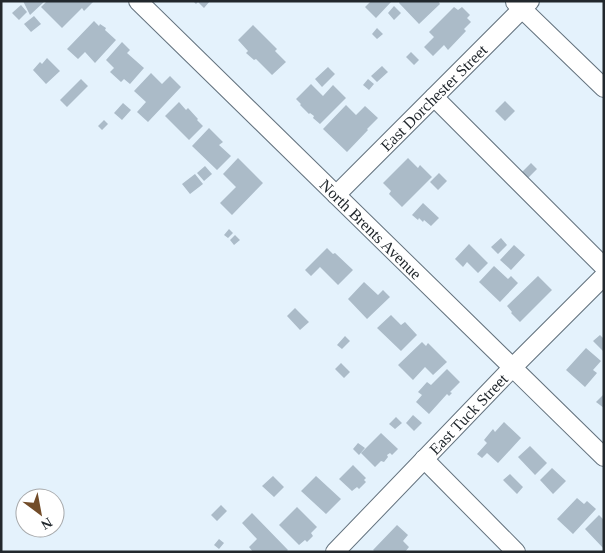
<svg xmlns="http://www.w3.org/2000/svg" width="605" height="553" viewBox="0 0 605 553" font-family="'Times New Roman',serif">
<rect width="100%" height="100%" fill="#e4f2fc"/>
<path fill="#abbbc8" d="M23 1H45L30 15Z
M47 1H94L84 11 82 8 62 28 41 7Z
M193 1H210L204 8 198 2 196 4Z
M371 1H392L376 18 365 7Z
M400 1H438L440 4 419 24 399 3Z
M21 5 27 12 19 20 12 13Z
M394 6 401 13 394 20 388 13Z
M454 7 458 10 462 7 470 15 467 18 471 22 464 29 466 31 448 50 444 45 433 56 424 47 434 37 429 32Z
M34 16 41 24 31 32 24 24Z
M94 21 99 26 100 24 106 28 105 30 116 40 95 63 85 52 78 59 67 49Z
M253 25 277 49 275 51 286 62 272 75 256 59 254 60 246 53 248 51 238 40Z
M377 28 383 34 377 39 372 34Z
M122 42 130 50 127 53 144 68 130 84 124 79 121 82 110 72 114 68 106 60Z
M411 52 419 60 414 65 406 57Z
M47 58 60 71 46 84 33 70 40 62 42 64Z
M382 66 388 72 377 82 371 76Z
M328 67 335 74 322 87 315 79Z
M151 73 162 84 170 76 181 87 148 122 137 112 146 102 134 91Z
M81 79 88 86 67 107 60 100Z
M368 79 374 84 369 90 363 85Z
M311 84 323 96 333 85 346 98 320 124 313 118 314 116 310 113 309 114 300 105 301 104 296 99Z
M505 101 515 111 505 121 495 111Z
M179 102 186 110 188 108 198 119 197 120 203 126 189 140 165 116Z
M123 103 131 110 122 120 114 113Z
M346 105 356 115 365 106 378 118 367 129 368 130 347 152 323 129Z
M104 120 108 124 102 130 98 126Z
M209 128 223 142 219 145 231 156 217 170 192 146Z
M238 158 263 183 232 215 220 203 236 187 223 174Z
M408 158 418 168 420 165 432 177 402 207 389 194 391 191 383 183Z
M531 163 537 169 524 182 518 176Z
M205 166 212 174 204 181 197 173Z
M439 173 447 181 438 190 430 182Z
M195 174 203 184 190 194 182 184Z
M423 203 439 218 431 226 424 220 423 222 419 218 418 220 412 215Z
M229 229 233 233 228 238 224 235Z
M235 235 240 240 234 245 230 240Z
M501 238 507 245 498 254 491 247Z
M469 244 488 263 478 273 467 262 463 267 455 259Z
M514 245 525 255 511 270 500 260Z
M327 248 333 254 335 253 353 270 338 285 320 267 311 276 305 270Z
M494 266 508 279 511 276 518 283 500 302 479 282Z
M538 276 552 290 520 322 511 313 512 312 507 306Z
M364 282 378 295 383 290 390 297 367 319 348 299Z
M295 308 309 322 300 330 287 316Z
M391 315 401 325 405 322 417 335 401 351 377 328Z
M600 335 604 339V352L593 341Z
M345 336 350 341 342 349 337 345Z
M422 342 426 346 428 343 447 362 433 375 425 367 413 380 398 365Z
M586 348 601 361 593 370 597 373 585 387 566 370Z
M341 363 350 372 344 378 335 369Z
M447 369 460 382 450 392 452 393 449 396 447 394 429 414 416 402 422 395 418 392 427 382 431 385Z
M604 394V408L596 402Z
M413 415 422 423 414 431 406 423Z
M396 417 402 423 395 429 389 424Z
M504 422 521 438 498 463 487 453 482 458 477 454 487 443 484 440 493 429 495 432Z
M381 433 398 449 392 455 390 453 387 455 388 457 384 462 381 461 375 467 361 453Z
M358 443 365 448 359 455 353 449Z
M530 446 547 463 535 475 518 457Z
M353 465 366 478 364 480 366 482 359 489 357 487 352 491 339 479Z
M552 468 566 481 553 494 540 480Z
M510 474 523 487 517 494 503 480Z
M273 476 284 487 274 497 262 486Z
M316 476 341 499 326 514 301 491Z
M577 498 584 504 587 501 596 509 573 534 557 519Z
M221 505 227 511 217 521 211 515Z
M297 507 317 527 311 533 313 536 307 542 305 540 299 545 279 525Z
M252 513 288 550 286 552H253L249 547 257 539 242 523Z
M599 515 604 520V549L585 529Z
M397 525 408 535 403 541 409 547 405 552H375L373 550Z
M219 539 224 543 219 549 214 545Z"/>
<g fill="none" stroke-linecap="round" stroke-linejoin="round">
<g stroke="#63727e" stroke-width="20">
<g id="minor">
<path id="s1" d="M138 1 604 457"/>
<path d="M515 2 604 88"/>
<path d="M434 97 604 267"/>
<path id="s2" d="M336 195 530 1"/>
<path d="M424 459 516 552"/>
<path id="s3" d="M335 552 513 367 604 276"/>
</g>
</g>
<use href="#minor" stroke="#fff" stroke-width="18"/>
</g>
<g text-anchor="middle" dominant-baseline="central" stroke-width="5" stroke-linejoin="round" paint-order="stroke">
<g font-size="16" fill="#22282d" stroke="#fff">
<text stroke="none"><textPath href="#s2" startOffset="138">East Dorchester Street</textPath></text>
<text stroke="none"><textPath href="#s1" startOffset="326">North Brents Avenue</textPath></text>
<text stroke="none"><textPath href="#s3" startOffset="192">East Tuck Street</textPath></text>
</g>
</g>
<rect width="605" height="553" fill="none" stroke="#22282d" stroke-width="5"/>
<g transform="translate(40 513) rotate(148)"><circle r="24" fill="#ffffff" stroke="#a7a9ab"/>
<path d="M0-4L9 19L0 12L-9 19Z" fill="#724c29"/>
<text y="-8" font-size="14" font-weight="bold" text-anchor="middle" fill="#22282d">N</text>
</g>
</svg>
